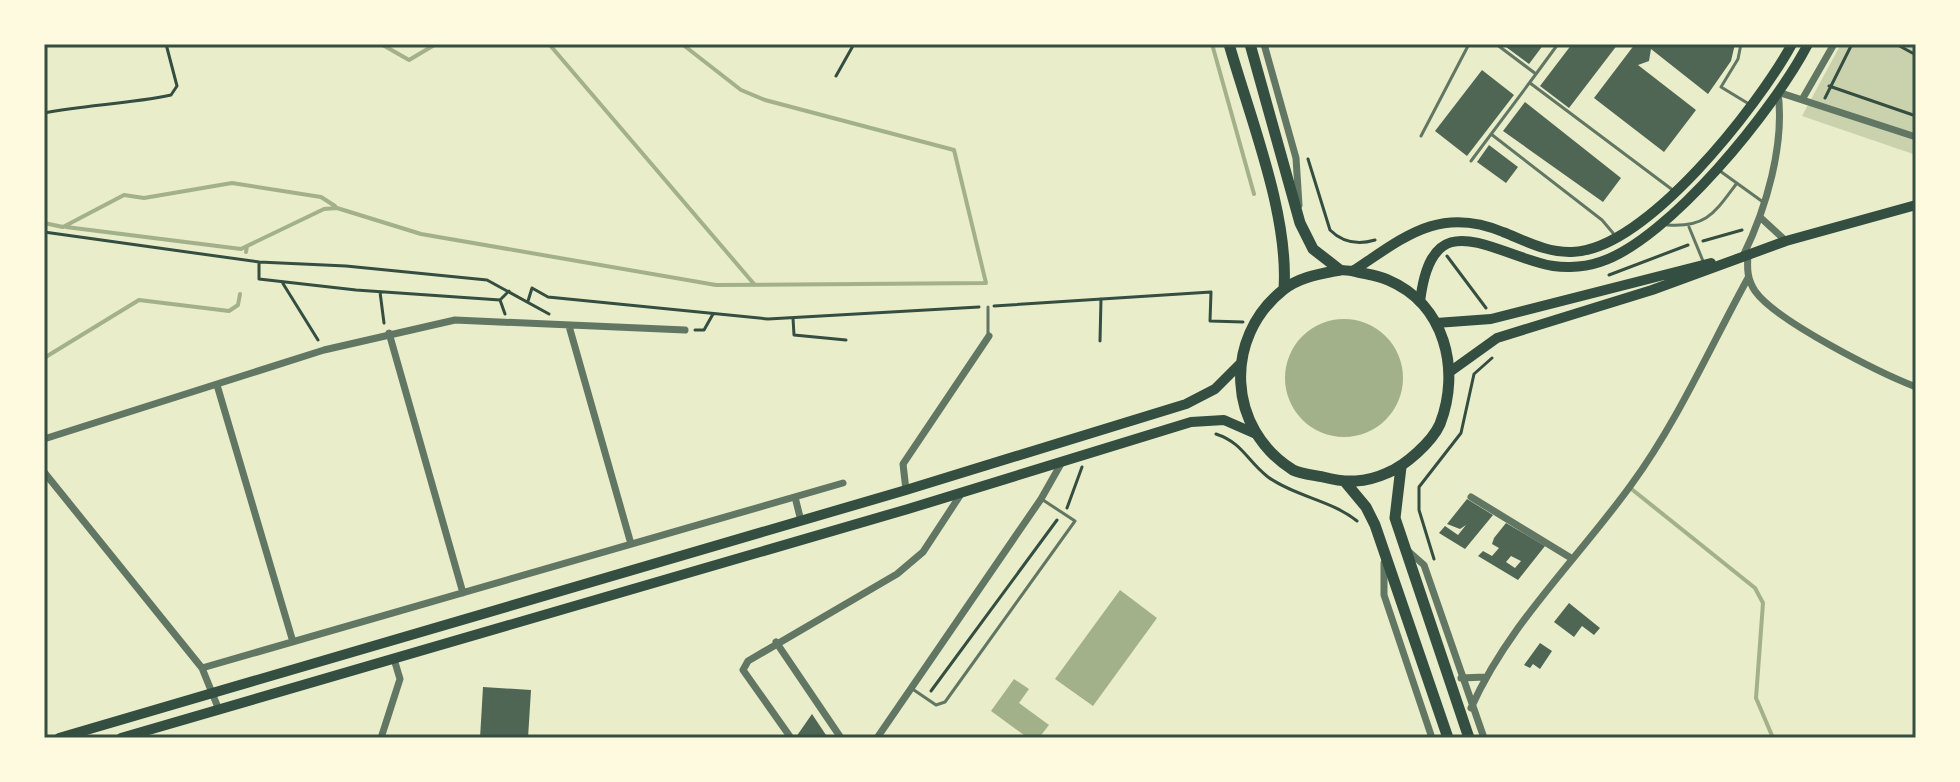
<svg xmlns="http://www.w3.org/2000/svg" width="1960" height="782" viewBox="0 0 1960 782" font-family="'Nunito Sans',sans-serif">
<rect width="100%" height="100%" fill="#e9edc9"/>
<path fill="#cad2ad" d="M1841 44H1916V155L1802 116Z"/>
<path fill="#a3b18a" d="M1285 378a59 59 0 1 1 118 0a59 59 0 1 1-118 0Z
M1120 590 1157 618 1093 706 1055 679Z
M1014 679 1029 689 1019 703 1049 725 1039 738H1028L991 711Z"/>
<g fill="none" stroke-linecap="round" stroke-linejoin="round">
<path stroke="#a3b18a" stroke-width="4" d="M381 44 409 60 436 44
M549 44 754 284
M1212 44 1254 194
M44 223 63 227 124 195 144 198 232 183 321 197 335 206
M66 227 241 249 247 246
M246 252 247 246 324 209 337 208 421 234 716 285 986 283 954 150 765 100 741 90 682 44
M44 358 139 300 229 311 238 305 240 294
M1629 487 1755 588 1763 603 1756 698 1773 738"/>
</g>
<path fill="#4f6655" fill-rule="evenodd" d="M1502 44H1544L1529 64Z
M1572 44H1618L1569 108 1540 86Z
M1635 44H1735L1731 61 1708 94 1651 49 1649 61 1638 65 1696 110 1664 152 1594 98Z
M1482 70 1514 95 1467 156 1435 131Z
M1525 102 1621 178 1603 202 1503 131Z
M1489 145 1518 167 1506 183 1477 162Z
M1467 499 1493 515 1465 549 1439 533 1445 526 1458 535 1466 525 1460 529 1447 524Z
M1506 523 1545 546 1518 580 1478 556 1483 551 1492 556 1499 548 1492 544 1494 538ZM1511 556 1521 561 1515 568 1506 562Z
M1569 603 1600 628 1594 635 1582 626 1574 637 1554 622Z
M1540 643 1552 651 1540 669 1533 664 1530 668 1524 665Z
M483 687 531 690 528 738H480Z
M812 714 828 738 796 737Z"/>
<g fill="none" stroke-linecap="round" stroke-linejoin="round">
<path stroke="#344e41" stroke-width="3" d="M1896 44 1916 55
M44 46 56 44
M836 76 854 44
M1829 86 1916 116
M1825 98 1852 44
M44 113C87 105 128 104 171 95L177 86 166 44
M1308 159 1330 230C1343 243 1358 245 1375 240
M44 232 259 262 346 266 487 280 549 314
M1703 241 1742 230
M1447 256 1486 308
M259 262V279L356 290 500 300
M1609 275 1688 245
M282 282 318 340
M380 292 384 323
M528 301 532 288 548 297 768 319 979 307
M994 306 1211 292 1210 321 1243 322
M505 314 500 300 509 291
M793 318 794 335 846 340
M695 330H704L713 314
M1100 341 1101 299
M1216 434C1243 443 1247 461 1268 477 1296 497 1331 500 1357 521
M1067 508 1082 467
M1434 559 1419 510V487L1461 433 1474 374 1492 358
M931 691 1057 520"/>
<path stroke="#617663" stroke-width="3" d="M1496 44 1536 74 1558 44
M1741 44 1738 59 1721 87 1749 104
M1530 83 1674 191
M1491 134 1602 220 1613 233
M1421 136 1469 44
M1471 161 1536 74
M1720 171 1763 202
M1667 225C1707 228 1715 212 1737 183
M1689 227 1703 261
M988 307V335
M911 688 936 705 945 702 1075 521 1043 500"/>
<path stroke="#617663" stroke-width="7" d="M1264 44 1296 158 1299 205
M1803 98 1834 44
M1761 218 1786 241
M1748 255C1747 268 1747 279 1755 291 1776 321 1880 373 1916 387
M1743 256C1766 209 1785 145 1778 92L1916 137
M569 326 631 544
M389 333 463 593
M217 385 293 642
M44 439 324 350 455 320 685 330
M44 472 202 668 219 710
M906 490 903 464 989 336
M795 497 801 521
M1471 497 1571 558
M1407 550 1424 565 1484 738
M1384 563V595L1432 738
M776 642 841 738
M202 668 843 483
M1461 678 1485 677
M1471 708C1509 623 1577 560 1631 485 1678 421 1710 347 1748 278
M381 738 400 679 394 659
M791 738 743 670 748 661 897 574 923 552 961 494
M877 738 1041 499 1062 462"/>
<path stroke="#344e41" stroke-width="10" d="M1340 270 1353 271C1403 238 1439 205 1503 232 1526 241 1547 253 1572 252 1646 250 1758 106 1792 44
M1420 302C1431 208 1480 246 1540 263 1559 269 1582 268 1600 262 1669 240 1775 108 1808 44
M1436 323 1491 319 1711 263
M1451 371 1497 338 1652 290 1786 241 1916 205
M59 738 906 490 1186 404 1215 389 1239 365
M121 738 908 509 1191 422 1224 420 1256 434"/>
<path stroke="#344e41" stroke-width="11" d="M1229 44C1250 118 1289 214 1284 289
M1250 44 1300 223 1313 249 1340 270
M1340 270C1320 274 1299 277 1283 290 1223 338 1227 429 1293 470 1301 474 1314 475 1323 477 1346 483 1365 483 1387 473 1405 466 1432 442 1440 424 1461 370 1445 304 1388 280 1377 275 1364 274 1353 271
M1401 467 1395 518 1469 738
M1346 483 1366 507 1375 525 1448 738"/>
</g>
<rect width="1960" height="782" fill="none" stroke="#fefae0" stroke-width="92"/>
<rect x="46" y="46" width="1868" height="690" fill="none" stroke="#344e41" stroke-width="3"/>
</svg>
